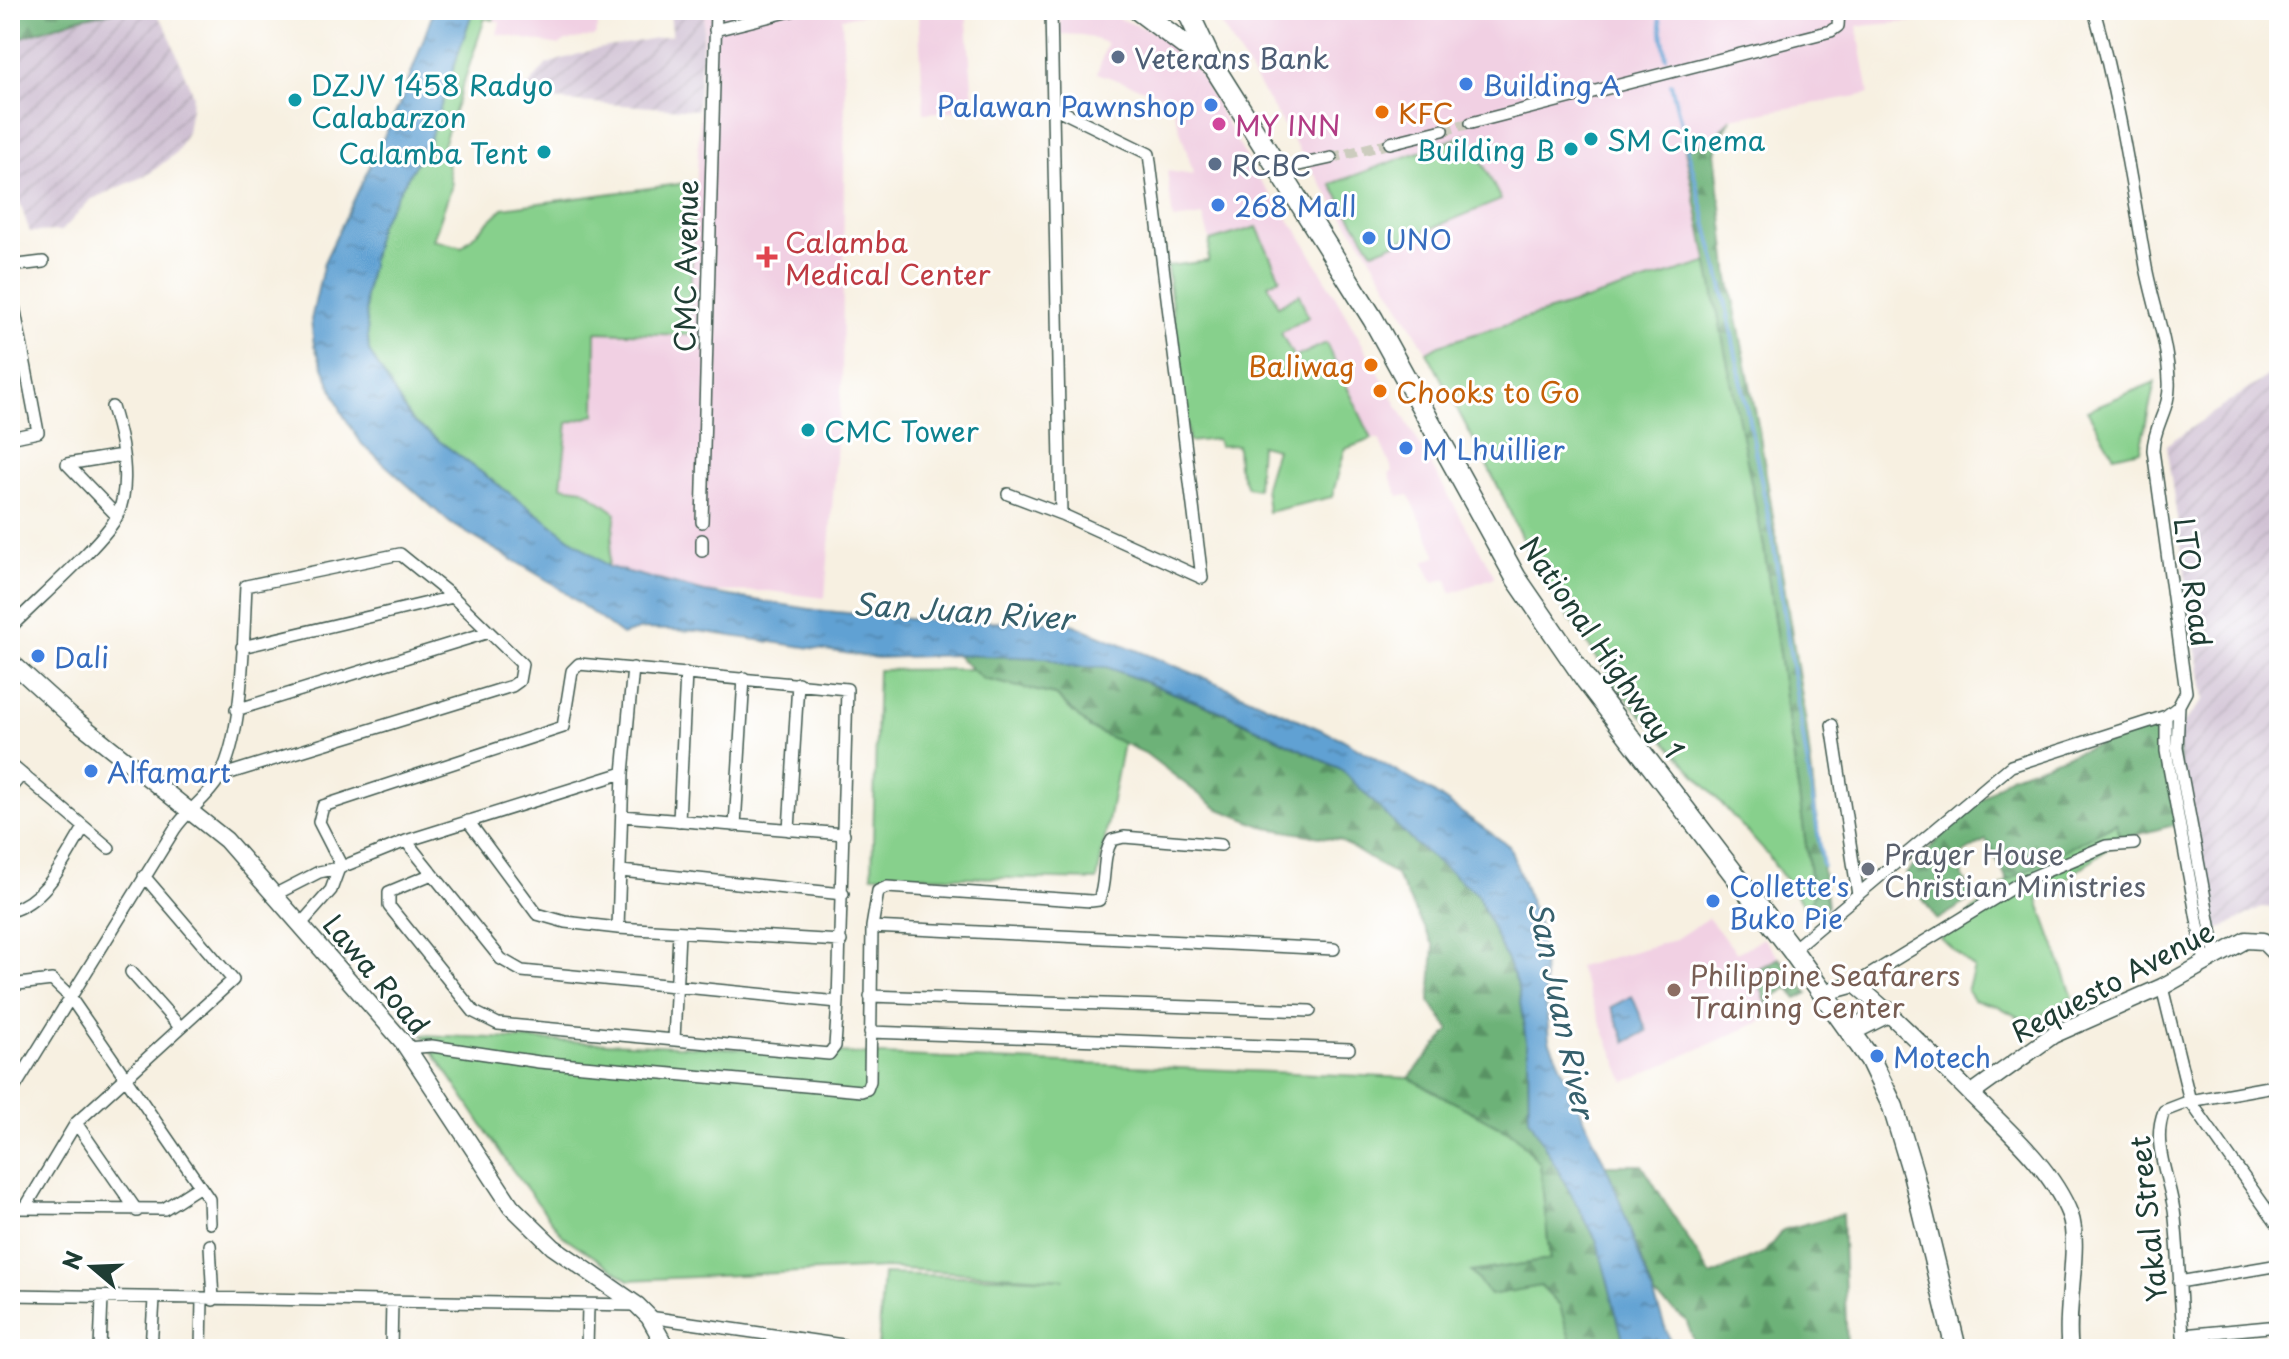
<svg xmlns="http://www.w3.org/2000/svg" width="2289" height="1359" viewBox="0 0 2289 1359" font-family="'Playpen Sans',sans-serif">
<defs>
<pattern id="industrial-furrows" width="10" height="10" patternUnits="userSpaceOnUse" patternTransform="scale(2)"><rect width="10" height="10" fill="#cebed1"/><path d="M-1 1l2-2M0 10L10 0M9 11l2-2" fill="none" stroke="#b0a4b4"/></pattern>
<pattern id="forest-firs" width="22" height="20" patternUnits="userSpaceOnUse" patternTransform="scale(2)"><rect width="22" height="20" fill="#6db278"/><path d="M5 1l3.5 6h-7zM16 11l3.5 6h-7z" fill="#599263"/></pattern>
<pattern id="water-ripples" width="26" height="14" patternUnits="userSpaceOnUse" patternTransform="scale(2)"><rect width="26" height="14" fill="#60a1d3"/><path d="M2 4q2-2 4 0t4 0M15 11q2-2 4 0t4 0" fill="none" stroke="#4f84ac"/></pattern>
</defs>
<rect width="100%" height="100%" fill="#fff"/>
<filter id="ink" filterUnits="userSpaceOnUse"><feTurbulence type="fractalNoise" baseFrequency=".0125" numOctaves="2"/><feDisplacementMap in="SourceGraphic" scale="16" xChannelSelector="R" yChannelSelector="G"/><feConvolveMatrix kernelMatrix="1 2 1 2 8 2 1 2 1" color-interpolation-filters="sRGB"/></filter>
<filter id="wash" filterUnits="userSpaceOnUse"><feTurbulence type="fractalNoise" baseFrequency=".006" numOctaves="4" result="noise"/><feDisplacementMap in="SourceGraphic" scale="32" xChannelSelector="R" yChannelSelector="G"/><feGaussianBlur stdDeviation="1.8" result="paint"/><feColorMatrix in="noise" values="0 0 0 0 0 0 0 0 0 0 0 0 0 0 0 0 0 1.4 0 .05"/><feComposite in="paint" operator="in"/></filter>
<g filter="url(#wash)">
<rect width="100%" height="100%" fill="#f7f0e1"/>
<path fill="#f1d0e3" d="M497 10H602L595 36 566 41 560 45 497 34 500 22 493 20Z
M705 10H892L842 18 845 94 842 380 825 598 769 591 705 592 608 567 616 513 561 486 568 422 595 414 596 332 689 335Z
M918 10H966L974 110 924 113Z
M1061 10H1097L1159 34 1191 60 1256 175 1301 236 1495 577 1451 593 1447 579 1433 582 1424 562 1437 556 1409 495 1399 497 1389 474 1393 471 1379 439H1372L1326 344 1294 359 1281 333 1308 317 1278 307 1268 284 1279 278 1257 227 1210 241 1203 216 1173 220 1167 171 1194 175 1170 98 1097 73 1107 43 1083 35 1059 34Z
M1212 10H1934L1936 20 1857 26 1869 94 1731 118 1714 139 1686 149 1709 262 1439 345 1427 352 1366 249 1307 163Z
M1708 918 1737 953 1763 938 1779 958 1755 970 1771 1017 1625 1082 1578 967 1674 940Z"/>
<path fill="url(#industrial-furrows)" d="M121 10H153L166 27 193 95 187 132 177 152 149 174 90 200 62 231 30 232 10 175V41L80 18Z
M670 10H705L697 110 518 98 547 64 592 50 672 35Z
M2279 368V926L2276 908 2261 907 2206 937 2182 823 2177 736 2178 730 2204 699 2166 445Z"/>
<path fill="#87d08c" stroke="#538660" stroke-width="2" d="M473 10H497L493 20 485 18 443 145 452 185 433 240 462 247 503 208 694 182 689 335 596 332 595 415 568 423 561 486 583 489 616 513 608 567 411 420 369 351 365 297 378 227 429 141Z
M1468 134 1501 200 1373 252 1331 184Z
M1257 227 1280 278 1268 284 1278 306 1299 294 1308 317 1281 333 1294 358 1326 343 1372 439 1345 449 1332 497 1268 512 1265 486 1276 449 1260 445 1257 489 1247 487 1238 466 1237 445 1219 446 1217 439 1189 442 1167 266 1208 261 1210 241Z
M1709 262 1764 547 1813 895 1810 915 1768 855 1619 690 1534 566 1501 492 1427 352 1439 345Z
M2155 382 2140 450 2114 456 2087 410Z
M972 669 984 679 1055 695 1090 728 1123 743 1097 880 872 875 878 670Z
M2117 823 2120 839 2038 900 2073 997 2029 1023 1998 1006 1973 1000 1967 991 1974 968 1940 938 2012 877Z
M422 1035 1409 1078 1515 1135 1540 1163 1550 1260 1471 1272 1490 1295 1540 1286 1560 1306 1573 1349H878L883 1274 1065 1279 886 1268 629 1280 563 1236 508 1164Z"/>
<path fill="url(#forest-firs)" stroke="#467856" stroke-width="2" d="M10 10H121L80 18 10 41Z
M1731 118 1715 152 1729 278 1759 430 1805 715 1827 907 1810 915 1813 895 1764 547 1685 149 1714 139Z
M956 655 1047 658 1071 667H1107L1228 715 1341 769 1413 842 1477 894 1517 983 1528 1053 1529 1118 1597 1241 1627 1349H1573L1560 1306 1541 1286 1490 1295 1471 1272 1550 1260 1540 1163 1515 1135 1409 1078 1450 1030 1430 1002 1434 946 1396 875 1339 840 1267 828 1217 808 1145 753 1090 728 1055 695 983 679Z
M2178 716 2182 823 2120 839 2116 823 2008 881 1986 840 1953 860 1975 897 1937 920 1906 874 1958 818 2010 776Z
M1779 958 1808 993 1797 999 1788 988 1774 996 1769 1008 1771 1017 1755 970Z
M1605 1165H1642L1711 1276 1765 1252 1783 1230 1842 1214 1847 1349H1697L1686 1320 1655 1296Z"/>
<path fill="url(#water-ripples)" stroke="#406f84" stroke-width="2" d="M434 10H473L429 141 378 227 365 297 369 351 411 420 609 567 705 592 816 610 919 620 1067 622 1212 681 1342 739 1431 791 1509 846 1540 928 1549 1040 1612 1180 1673 1349H1627L1622 1336 1597 1241 1529 1118 1528 1053 1517 983 1477 894 1413 842 1341 769 1228 714 1107 667H1071L1046 658 956 655 877 658 698 631 642 629 622 635 552 583 450 523 362 444 342 413 314 345 311 320 324 262 402 99Z
M1632 996 1647 1031 1626 1042 1611 1007Z"/>
<g fill="none" stroke-linecap="round" stroke-linejoin="round">
<path stroke="#60a1d3" stroke-width="4" d="M1660 20 1666 57
M1671 84 1722 285 1772 535 1823 866"/>
</g>
</g>
<g filter="url(#ink)">
<g fill="none" stroke-linecap="round" stroke-linejoin="round">
<path stroke="#ccccbe" stroke-width="11" stroke-dasharray="11 5.5" stroke-linecap="butt" d="M1443 130 1471 123
M1331 158 1390 143"/>
<g stroke="#3f584e" stroke-width="14">
<path id="street" d="M1051 10 1061 514
M715 30 795 10
M1055 108 1149 154 1202 578
M1471 123 1831 31 1838 26 1839 10
M1390 143 1443 130
M1281 169 1331 158
M10 266 43 262
M10 285 38 432 10 438
M67 464 117 516
M67 464 122 455
M1008 494 1061 514 1202 578
M702 522 716 10
M702 551V540
M10 628C32 605 106 540 117 516 132 484 122 439 112 407
M242 647 453 597
M2179 705 2177 748 2216 957
M236 710 489 632
M2166 716V751L2205 963
M1832 725 1858 895
M10 764 109 848
M10 789 22 774
M622 816 844 834
M468 821 537 914 565 922 618 928 841 941
M679 821 686 673
M735 826 744 678
M789 830 798 683
M406 841 501 959 522 971 838 1002
M342 867 319 822 323 806 563 727 572 671 579 664 847 689 838 1002 835 1046 829 1054 498 1024 474 1012 389 906V892L432 874
M621 871 843 894
M276 894 319 872 339 868 406 841 623 773
M10 911C48 900 64 859 84 828
M301 924 331 890 339 868
M872 927 1334 949
M618 928 623 773 633 668
M1792 950 2011 766 2166 716 2178 707 2186 692 2153 450C2154 424 2171 408 2169 381 2168 343 2153 304 2146 267 2131 180 2118 95 2094 10
M131 972 180 1027
M1855 984 2023 881 2106 846 2134 844
M10 985 52 980 70 997 209 1199 210 1223
M2162 987 2190 1101 2279 1227
M870 996 1310 1011
M870 1032 1349 1049
M674 1040 679 933
M406 1048 432 1046 539 1062 861 1091 867 1089 870 1081 872 927 878 891 887 887 1091 901 1099 900C1107 880 1101 858 1112 840L1124 837 1221 845
M10 1095 174 830C187 810 207 799 219 778 244 734 243 639 246 586L400 554 453 597 522 664 519 681 512 686 220 776
M76 1123 137 1211
M10 1208 164 1209 200 1186
M25 1208 76 1123 233 980 144 876
M210 1245 213 1300
M2179 1282 2279 1265
M10 1295 636 1305
M649 1317 843 1345V1349
M2183 1335 2279 1326
M100 1349 102 1297
M151 1349 154 1299
M201 1349 202 1299
M391 1349 392 1301
M587 1349 588 1306
M2190 1349 2183 1335C2180 1296 2179 1257 2175 1218 2172 1182 2150 1146 2164 1111L2190 1101 2279 1085"/>
</g>
<g stroke="#3f584e" stroke-width="19">
<path id="secondary" d="M10 661 73 718 226 840 403 1042 511 1206 553 1247 637 1305 649 1317 667 1349
M1822 993 1855 984C1896 1018 1932 1055 1970 1093 2005 1128 2052 1168 2070 1215 2081 1245 2064 1311 2070 1349
M1971 1094 2053 1035 2162 987 2246 940 2263 941 2279 957"/>
</g>
<g stroke="#3f584e" stroke-width="23">
<path id="highway" d="M1138 10 1214 67 1373 319 1516 578 1586 680 1792 950 1870 1059 1893 1107 1913 1173 1956 1349
M1187 10 1212 63
M1850 1031 1888 1012"/>
</g>
<use href="#street" stroke="#fff" stroke-width="11"/>
<use href="#secondary" stroke="#fff" stroke-width="16"/>
<use href="#highway" stroke="#fff" stroke-width="20"/>
</g>
</g>
<g fill="#5c6f8a" stroke="#fff" stroke-width="3">
<circle cx="1118" cy="57" r="8"/>
<circle cx="1215" cy="164" r="8"/>
</g>
<g fill="#3f7fe0" stroke="#fff" stroke-width="3">
<circle cx="1466" cy="84" r="8"/>
<circle cx="1211" cy="105" r="8"/>
<circle cx="1218" cy="205" r="8"/>
<circle cx="1369" cy="238" r="8"/>
<circle cx="1406" cy="448" r="8"/>
<circle cx="38" cy="656" r="8"/>
<circle cx="91" cy="771" r="8"/>
<circle cx="1713" cy="901" r="8"/>
<circle cx="1877" cy="1056" r="8"/>
</g>
<g fill="#0f9aa8" stroke="#fff" stroke-width="3">
<circle cx="295" cy="100" r="8"/>
<circle cx="1591" cy="139" r="8"/>
<circle cx="1571" cy="149" r="8"/>
<circle cx="544" cy="152" r="8"/>
<circle cx="808" cy="430" r="8"/>
</g>
<g fill="#e8710a" stroke="#fff" stroke-width="3">
<circle cx="1382" cy="112" r="8"/>
<circle cx="1371" cy="365" r="8"/>
<circle cx="1380" cy="391" r="8"/>
</g>
<circle fill="#d1479c" stroke="#fff" stroke-width="3" cx="1219" cy="124" r="8"/>
<path fill="#e0444e" stroke="#fff" stroke-width="3" d="M763 245h8v8h8v8h-8v8h-8v-8h-8v-8h8z"/>
<circle fill="#6b7280" stroke="#fff" stroke-width="3" cx="1868" cy="869" r="8"/>
<circle fill="#8d6e63" stroke="#fff" stroke-width="3" cx="1674" cy="990" r="8"/>
<g text-anchor="middle" dominant-baseline="central" stroke-width="6" stroke-linejoin="round" paint-order="stroke">
<g font-size="28" fill="#4e5e75" stroke="#fff" text-anchor="start">
<text x="1134" y="57">Veterans Bank</text>
<text x="1231" y="164">RCBC</text>
</g>
<g font-size="28" fill="#0d838f" stroke="#fff" text-anchor="start">
<text x="311" y="84">DZJV 1458 Radyo<tspan x="311" dy="32">Calabarzon</tspan></text>
<text x="1607" y="139">SM Cinema</text>
<text x="1555" y="149" text-anchor="end">Building B</text>
<text x="528" y="152" text-anchor="end">Calamba Tent</text>
<text x="824" y="430">CMC Tower</text>
</g>
<g font-size="28" fill="#366cbe" stroke="#fff" text-anchor="start">
<text x="1482" y="84">Building A</text>
<text x="1195" y="105" text-anchor="end">Palawan Pawnshop</text>
<text x="1234" y="205">268 Mall</text>
<text x="1385" y="238">UNO</text>
<text x="1422" y="448">M Lhuillier</text>
<text x="54" y="656">Dali</text>
<text x="107" y="771">Alfamart</text>
<text x="1729" y="885">Collette's<tspan x="1729" dy="32">Buko Pie</tspan></text>
<text x="1893" y="1056">Motech</text>
</g>
<g font-size="28" fill="#c56008" stroke="#fff" text-anchor="start">
<text x="1398" y="112">KFC</text>
<text x="1355" y="365" text-anchor="end">Baliwag</text>
<text x="1396" y="391">Chooks to Go</text>
</g>
<g font-size="28" fill="#b23c85" stroke="#fff" text-anchor="start">
<text x="1235" y="124">MY INN</text>
</g>
<g font-size="28" fill="#be3a42" stroke="#fff" text-anchor="start">
<text x="785" y="241">Calamba<tspan x="785" dy="32">Medical Center</tspan></text>
</g>
<g font-size="28" fill="#1f3d34" stroke="#fff">
<text transform="translate(685 266) rotate(-89)">CMC Avenue</text>
<text transform="translate(2194 582) rotate(82)">LTO Road</text>
<text transform="translate(1603 647) rotate(55)">National Highway 1</text>
<text transform="translate(377 974) rotate(50)">Lawa Road</text>
<text transform="translate(2112 981) rotate(-28)">Requesto Avenue</text>
<text transform="translate(2147 1219) rotate(-96)">Yakal Street</text>
</g>
<g font-size="28" fill="#5b616d" stroke="#fff" text-anchor="start">
<text x="1884" y="853">Prayer House<tspan x="1884" dy="32">Christian Ministries</tspan></text>
</g>
<g font-size="28" fill="#785e54" stroke="#fff" text-anchor="start">
<text x="1690" y="974">Philippine Seafarers<tspan x="1690" dy="32">Training Center</tspan></text>
</g>
<g font-size="30" font-style="italic" fill="#36606c" stroke="#fff">
<text transform="translate(963 610) rotate(4)">San Juan River</text>
<text transform="translate(1563 1009) rotate(78)">San Juan River</text>
</g>
</g>
<rect width="2289" height="1359" fill="none" stroke="#fff" stroke-width="40"/>
<g transform="translate(92 1267) rotate(289)" stroke="#ffffff" stroke-width="6" paint-order="stroke">
<path d="M0-6L14 30L0 20L-14 30Z" fill="#1f3d34"/>
<text y="-12" font-size="22" font-weight="bold" text-anchor="middle" fill="#1f3d34">N</text>
</g>
</svg>
